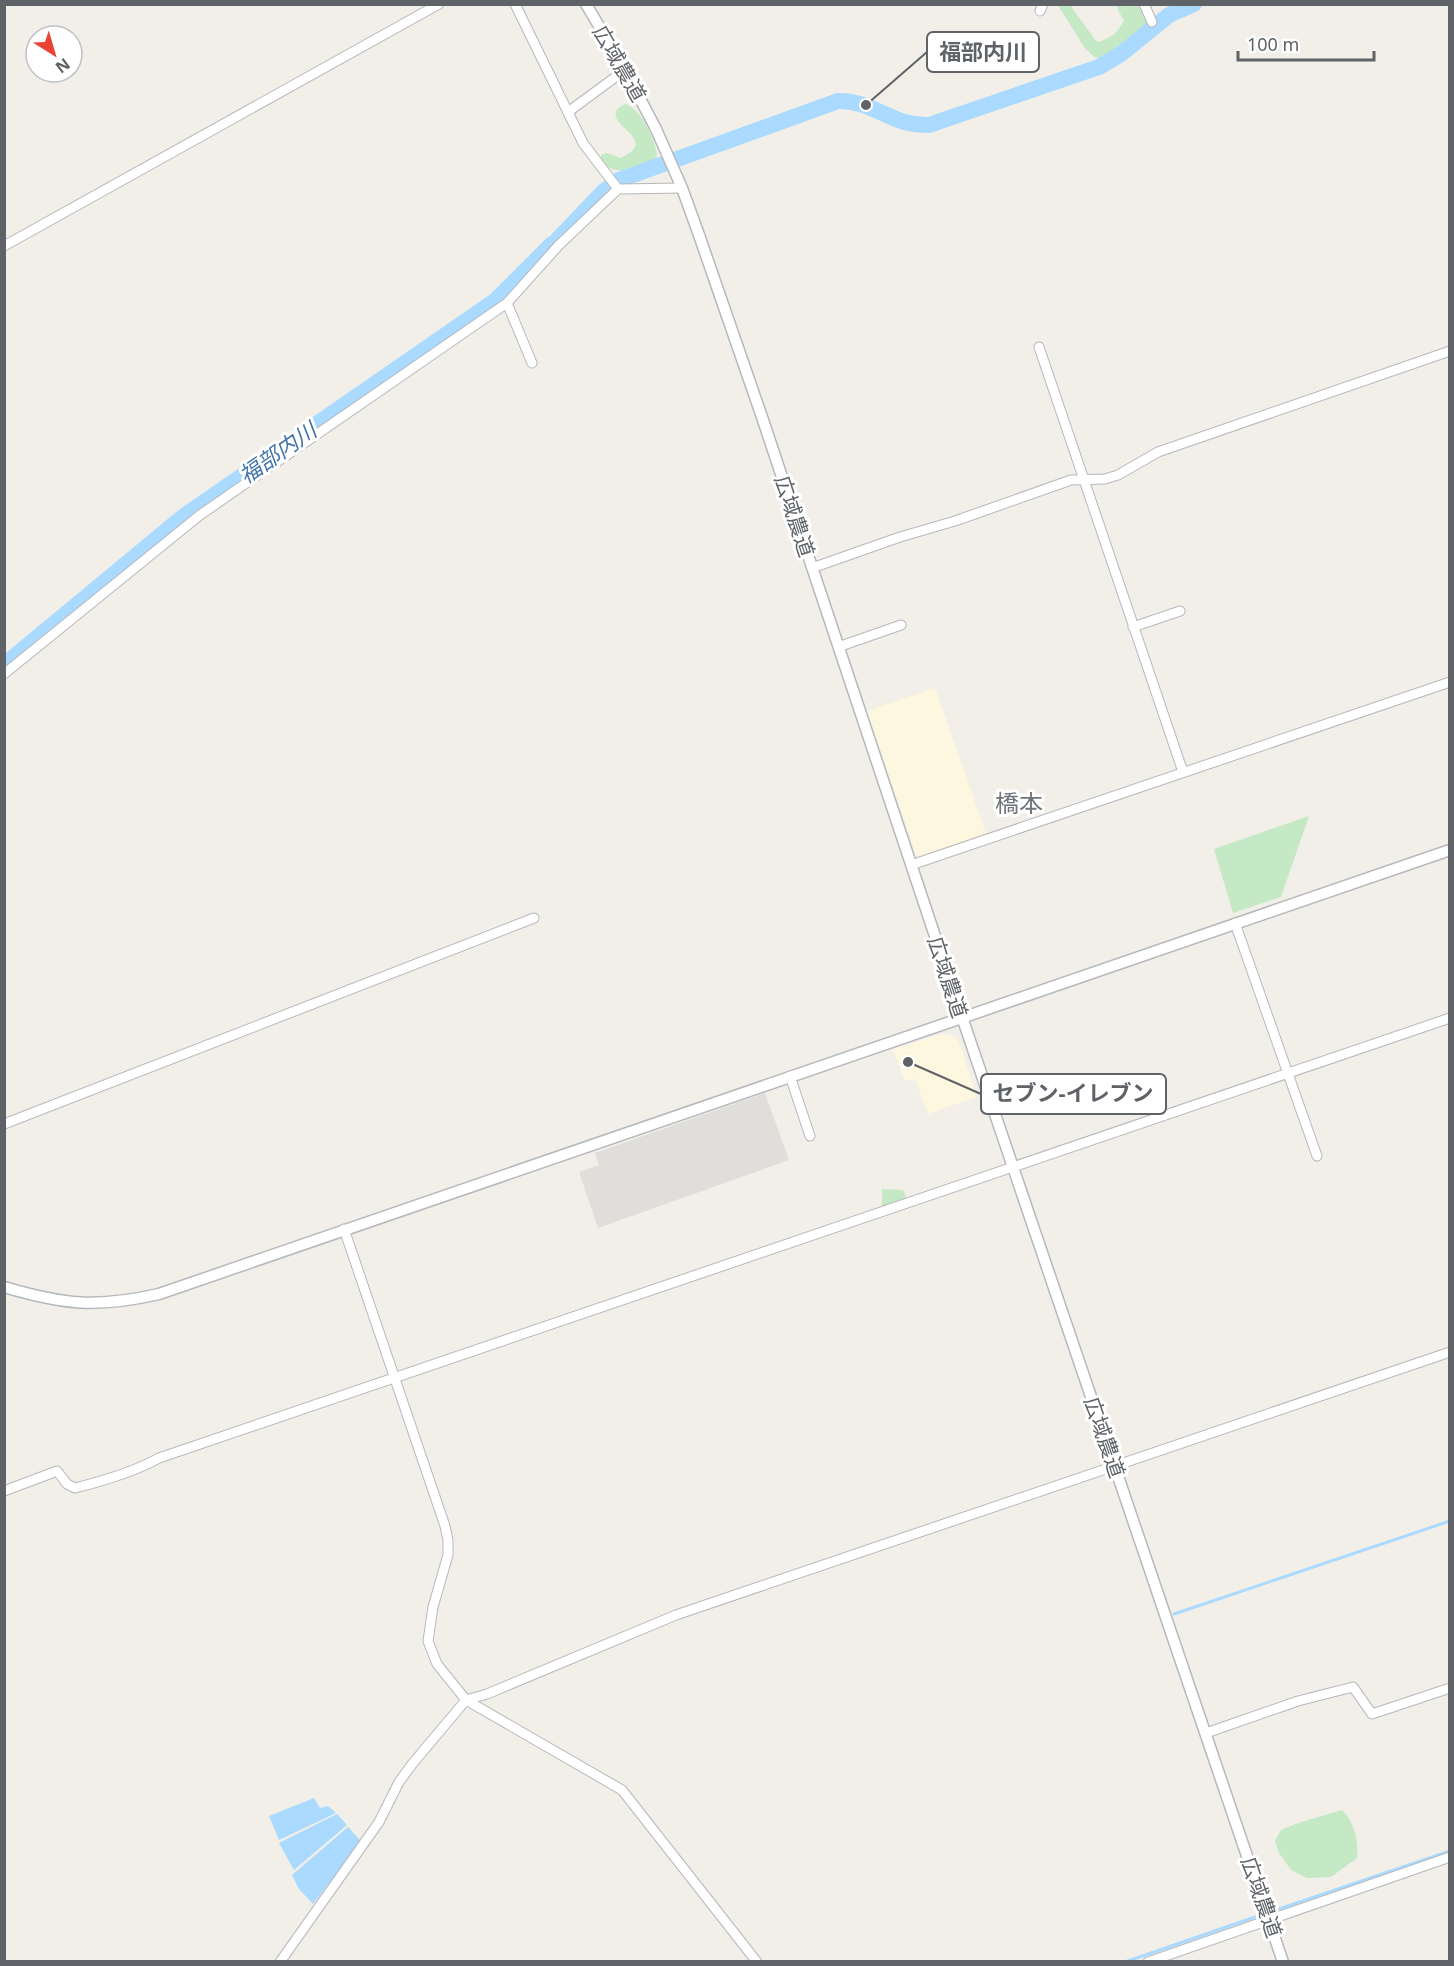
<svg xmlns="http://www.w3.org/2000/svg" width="1454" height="1966" viewBox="0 0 1454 1966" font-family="'Noto Sans','Noto Sans JP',sans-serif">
<rect width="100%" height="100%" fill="#f1efe8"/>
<path fill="#fef7e0" d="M935 688 987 836 918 860 867 711Z
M942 1034 954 1036 959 1042 977 1097 928 1114 915 1079 905 1081 893 1049Z"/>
<path fill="#e0deda" d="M765 1093 789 1160 598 1228 579 1172 599 1165 595 1153Z"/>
<path fill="#c5e8c5" d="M1058 5H1070L1096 41 1100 42 1115 34 1124 21 1118 10 1117 5H1152C1153 31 1124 48 1104 59L1094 57 1084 47Z
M625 104C641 108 656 141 657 156 654 160 650 164 646 166 633 172 602 175 601 155L607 153 620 158C667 138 590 122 625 104Z
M1309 816 1281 897 1233 913 1214 849Z
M882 1189 903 1190 907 1199 882 1207Z
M1342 1810C1354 1821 1359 1842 1357 1858L1331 1877 1307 1878 1291 1870 1279 1853 1275 1841 1281 1830 1298 1823Z"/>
<path fill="#aadaff" d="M314 1798 320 1808 328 1806 336 1813 279 1840 269 1816Z
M337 1814 347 1825 294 1870 279 1843Z
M348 1827 361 1841 313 1904 299 1889 292 1875Z"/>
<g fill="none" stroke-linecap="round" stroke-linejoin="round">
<path stroke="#aadaff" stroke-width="3" d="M1174 1614 1450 1521
M1273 1911 1450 1851
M1125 1962 1261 1915"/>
<path stroke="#aadaff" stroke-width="16" d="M558 239 603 192 619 180 838 101C873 100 892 127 929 125L1099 67 1121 54 1169 15 1194 4
M4 665 184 516 496 300 552 244"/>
<g stroke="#b5b8bc" stroke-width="11">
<path id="minor" d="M515 4 583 143 618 189
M1144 4 1152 22
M1040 11 1043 4
M568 112 625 70
M4 246 439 4
M507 303 532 363
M1039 347 1183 772
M812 568 900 537 955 521 1071 480 1105 479 1118 475 1158 452 1450 351
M1133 627 1180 611
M838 647 901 625
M4 674 200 515 507 303 559 245 618 189 682 188
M911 865 1450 682
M1235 923 1317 1156
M790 1076 810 1136
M4 1124 534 918
M344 1229 445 1526 448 1540V1555L433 1607 428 1641 437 1664 466 1700 622 1790 757 1962
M4 1491 57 1471 67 1484 75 1488C103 1481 134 1472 159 1458L1450 1018
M1206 1733 1298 1701 1353 1687 1372 1714 1450 1688
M280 1962 379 1822 399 1782 413 1763 466 1700 487 1694 676 1615 1450 1352
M1148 1962 1450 1857"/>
</g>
<g stroke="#b5b8bc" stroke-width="13">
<path id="tertiary" d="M586 4 625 70 656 129 682 188 699 235 762 417 962 1017 1283 1962
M4 1287C65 1305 97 1308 159 1294L1450 850"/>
</g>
<use href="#minor" stroke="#fff" stroke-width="9"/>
<use href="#tertiary" stroke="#fff" stroke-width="10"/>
</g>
<g text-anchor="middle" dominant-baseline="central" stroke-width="6" stroke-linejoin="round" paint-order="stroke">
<g font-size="21" fill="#5f6368" stroke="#fff">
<text transform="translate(620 63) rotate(60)">広域農道</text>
<text transform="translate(795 516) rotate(72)">広域農道</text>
<text transform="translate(948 977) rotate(72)">広域農道</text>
<text transform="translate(1105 1437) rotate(71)">広域農道</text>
<text transform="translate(1262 1897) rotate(71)">広域農道</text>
</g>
<g font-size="22" font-style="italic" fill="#4174aa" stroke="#fff">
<text transform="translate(277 452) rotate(-35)">福部内川</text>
</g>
<g font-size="24" fill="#70757a" stroke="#fff">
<text x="1019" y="802">橋本</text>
</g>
</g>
<path fill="none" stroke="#5f6368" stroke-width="2" d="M866 105L927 52M908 1062L981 1094"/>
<g fill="#5f6368" stroke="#fff" stroke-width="2">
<circle cx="866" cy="105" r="6"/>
<circle cx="908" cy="1062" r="6"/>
</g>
<g fill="#fff" stroke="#5f6368" stroke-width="2">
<rect x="927" y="32" width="112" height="40" rx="6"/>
<rect x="981" y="1074" width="185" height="40" rx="6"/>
</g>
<g font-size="22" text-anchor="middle" font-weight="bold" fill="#5f6368">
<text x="983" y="60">福部内川</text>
<text x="1073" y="1101">セブン-イレブン</text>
</g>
<rect width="1454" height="1966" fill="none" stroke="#5f6368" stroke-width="12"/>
<g transform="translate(54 54) rotate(143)"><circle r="28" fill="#ffffff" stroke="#bfc1c3" stroke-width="1.5"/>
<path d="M0-4.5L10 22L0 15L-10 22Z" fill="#ea4335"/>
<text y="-9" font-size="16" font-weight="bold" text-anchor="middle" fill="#5f6368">N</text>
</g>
<path d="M1238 51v9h136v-9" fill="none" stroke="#5f6368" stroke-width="3"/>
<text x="1247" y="51" font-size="18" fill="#5f6368" stroke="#ffffff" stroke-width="4.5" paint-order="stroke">100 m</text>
</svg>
